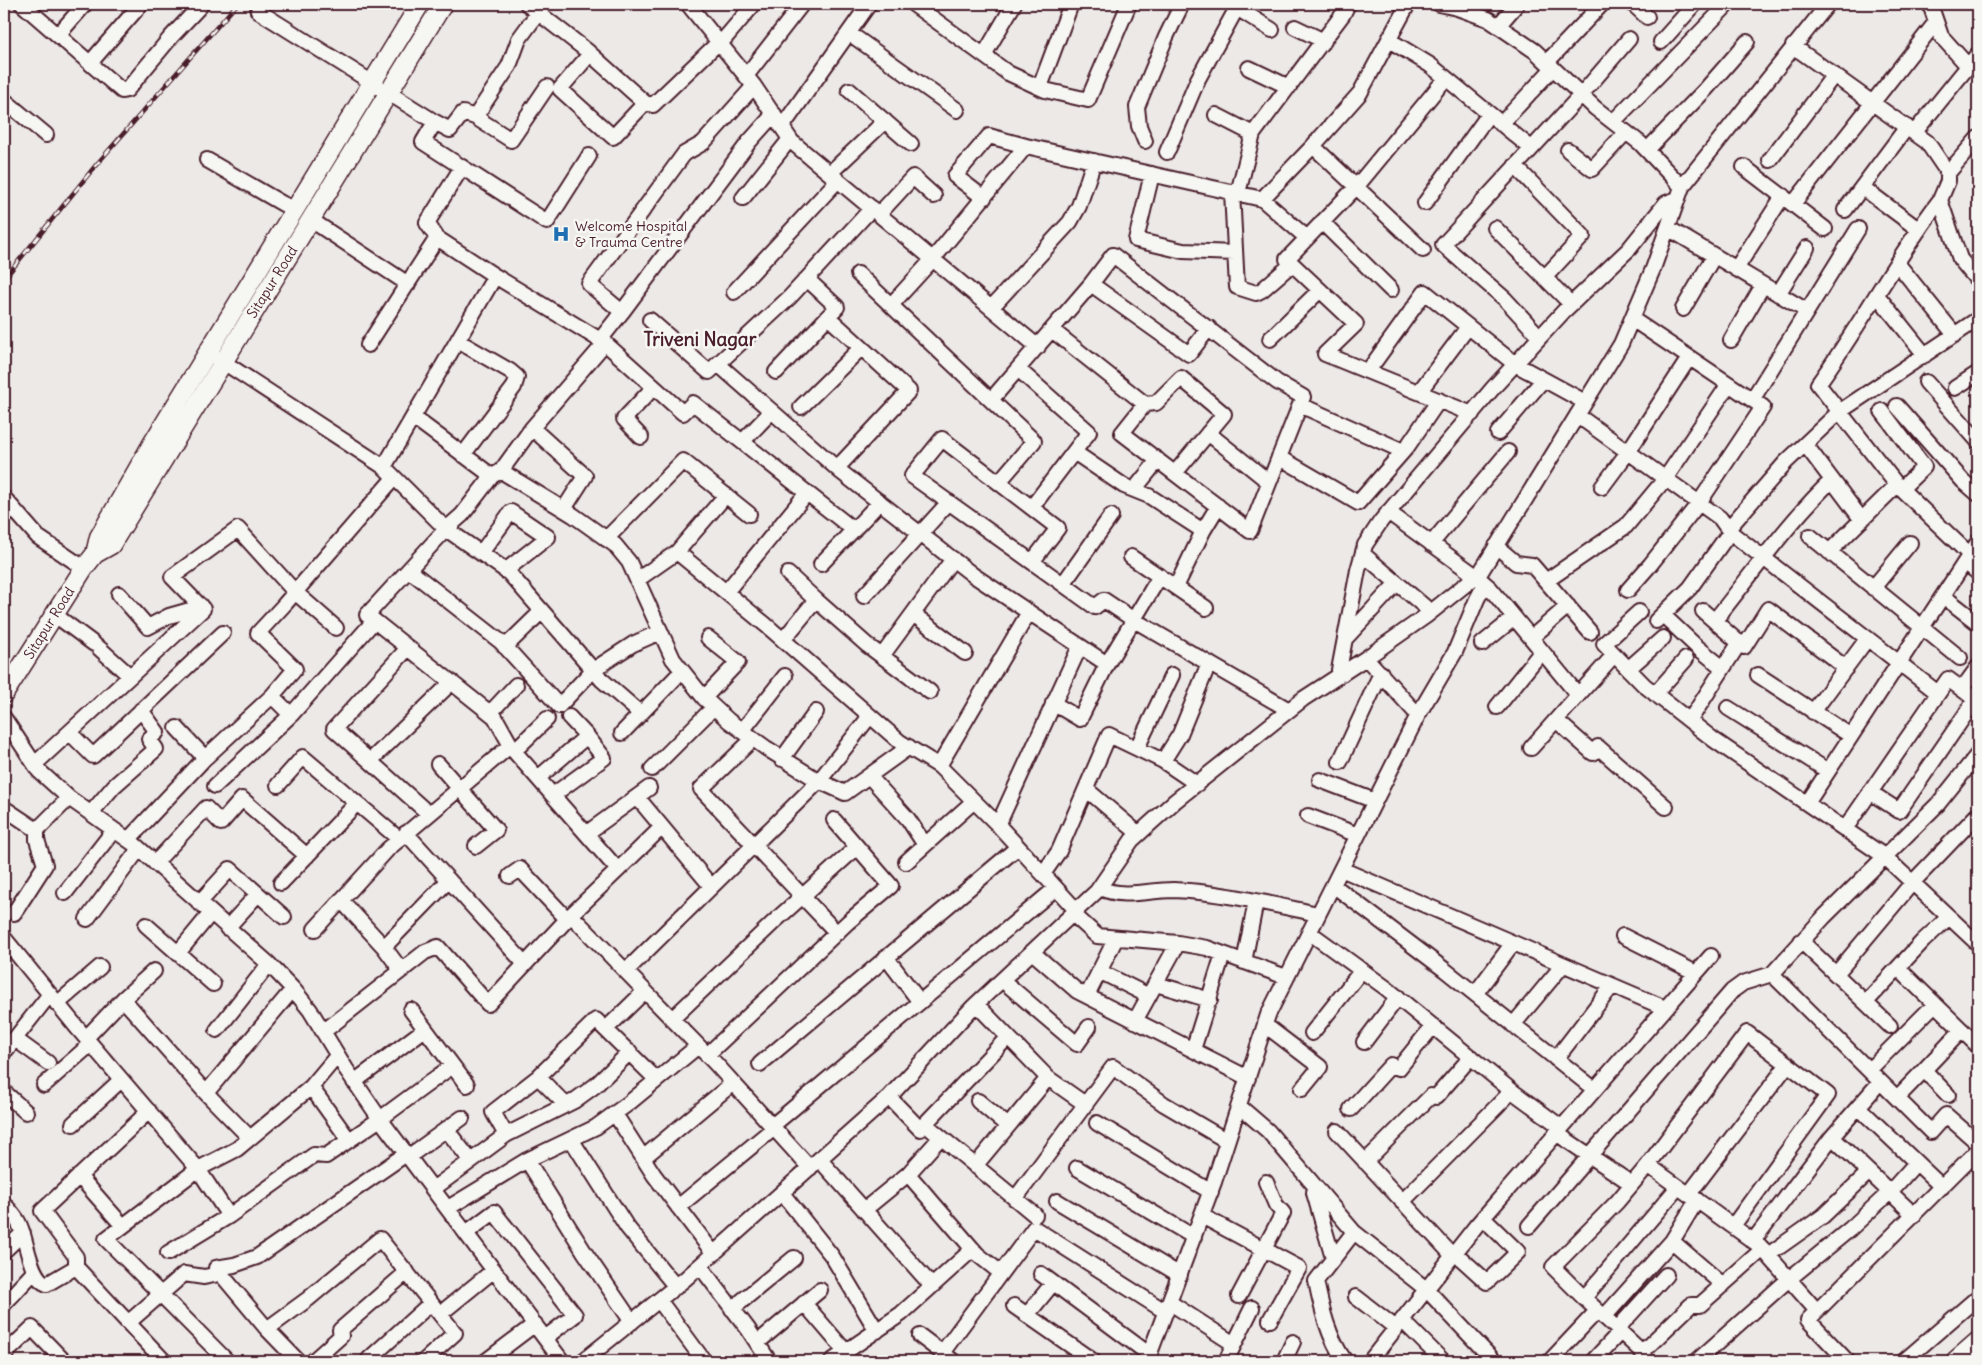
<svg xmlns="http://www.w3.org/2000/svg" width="1982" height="1365" viewBox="0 0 1982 1365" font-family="Delius,sans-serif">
<rect width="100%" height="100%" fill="#ece9e6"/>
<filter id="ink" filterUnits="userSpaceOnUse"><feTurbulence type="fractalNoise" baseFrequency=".02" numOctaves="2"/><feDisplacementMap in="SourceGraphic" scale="10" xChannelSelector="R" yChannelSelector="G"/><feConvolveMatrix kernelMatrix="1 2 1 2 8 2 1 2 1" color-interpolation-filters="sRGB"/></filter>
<g filter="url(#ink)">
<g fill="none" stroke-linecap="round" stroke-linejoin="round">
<g stroke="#4a1f2b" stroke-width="18">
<path id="minor" d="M22 4 122 91 127 90 171 37 202 4
M527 4 586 50 645 103 653 105 719 42
M688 4 754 86 792 142 1038 347
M913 4 1008 73 1045 90 1088 100 1129 4
M1439 4 1457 8 1488 19 1535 51 1595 108 1640 143 1682 187
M1633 4 1647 17
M1930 4 1941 36 1968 66
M1237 8 1272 30
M258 11 435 122 423 142 547 222 589 156
M538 13 519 39 509 66 475 117 511 140 547 87
M1498 26 1517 4
M1295 27 1324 41
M849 33 957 110
M58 35 85 4
M1389 40 1430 65 1531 148
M1661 42 1695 4
M720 44 754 4
M1793 46 1927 142 1948 173V181L1940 200 1960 259 1978 281
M590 54 560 89 613 137 645 103
M984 55 1014 4
M1547 62 1602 4
M90 63 141 4
M1249 68 1289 87
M746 76 802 4
M1446 78 1357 186 1287 259 1356 324 1325 354 1472 414
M1040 87 1071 4
M849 90 911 144
M4 100 46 135
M1216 115 1253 134
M435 122 450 130 463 113 475 117
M1613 122 1728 4
M1501 124 1553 68
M782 127 869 4
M1914 133 1978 54
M1145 141 1139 126 1137 107 1166 37 1182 4
M1313 146 1423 250
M1568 150 1592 169 1626 132
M1647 150 1706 89 1747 42
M1167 152 1198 79 1239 4
M207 160 283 204 295 209
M1770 160 1834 75
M1515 166 1583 236 1545 277
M1744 167 1825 229
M830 173 885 121
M1948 173 1978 138
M1152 174 1136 240 1183 251 1235 253
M1862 187 1918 229
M1232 192 1237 287 1256 293 1262 290 1292 264
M1238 193 1253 134 1343 14 1348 4
M743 198 790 139
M984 198 955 176 989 136 1026 146 1262 199 1307 238
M1262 199 1313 146 1360 93 1408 4
M1940 200C1895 259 1861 325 1818 384L1897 485 1970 555
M1425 203 1489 114
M1793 204 1936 22
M1845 210 1907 127
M879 214 913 177 934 196
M311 220 408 284
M1322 222 1391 290
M1495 228 1571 304
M1668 228 1807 311
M437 238 427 223 462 167
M1897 263 1955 335
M1736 269 1783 196
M858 274 1034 441 999 482
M1091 284 1189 354 1209 328
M734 292 838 180
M1778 294 1807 248
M1877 295 1925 355
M891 305 933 259 1026 146
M991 308 1070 222 1079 206 1094 161
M1683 309 1714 256
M622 312 749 142 774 114
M828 317 909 391 837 468
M650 320 709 372 790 297 872 208
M1052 330 1145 404 1156 403 1181 378 1224 414 1175 473
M1540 337 1505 299 1443 245 1581 95 1629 39
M1270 339 1320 290
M600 340 622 312 589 284 684 154 703 143 754 86
M1731 340 1763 285
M458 341 510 371 517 377 514 387 463 455
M605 343 532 428 501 471 492 476 462 515 446 529 508 572 602 680 641 714
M368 345 437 238 495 276 605 343 683 413 693 403 854 530
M208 352 384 467 446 529 367 615 495 717 514 751 618 870 571 915 715 1063 810 1168
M718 364 841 472 973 575 1107 664
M1018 369 1089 432 1032 507
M1368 371 1425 292 1515 364 1585 402
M776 372 837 307 807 279
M1926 382 1978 441
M1955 388 1978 373
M1419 392 1468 327
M991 400 1091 284 1113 255 1277 382 1303 397 1250 531 1122 433 1145 404
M1752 400 1858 229
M1300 405 1403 451
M1897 406 1963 481 1978 494
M801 407 861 348
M1882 411 1924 467 1901 489
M1577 415 1720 518 1730 532 1938 693
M413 417 492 476
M532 428 585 476 564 509
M1208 433 1269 482
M1498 433 1543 380
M641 437 624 419 654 387
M743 441 772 411
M1805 444 1862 520
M1074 452 1124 486 1149 496 1203 531
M1279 457 1358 503 1407 447 1439 400
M384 467 495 276
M501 471 573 515 615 545 629 562 673 659 704 698 729 721 766 748 819 781 845 793 909 747
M1602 487 1628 452 1689 358
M1134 490 1158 460
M4 498 38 537 84 568
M1388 512 1476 576 1490 588 1578 695
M1728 529 1786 462 1839 412 1978 319
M1810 536 1960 658
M606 539 683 461 749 514
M1431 544 1508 452
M1496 546 1516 563 1532 565 1590 632
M677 552 766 625 900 742 939 766 998 825 1077 911
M1829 552 1897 485
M481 553 511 512 548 537 505 571
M1363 554 1431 612
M1131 557 1206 608
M1032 562 1058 528 942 439 912 476 1095 607 1104 600 1134 620 1289 710
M1965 562 1978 573
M821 564 880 502
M409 570 501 642 559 706 593 670 633 644 660 632
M788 574 816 600
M637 580 677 552 726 495
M1546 581 1626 526 1665 479 1729 384
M1063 584 1111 516
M1176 587 1203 531 1218 506
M1873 588 1910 543
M1628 590 1650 565 1699 503 1763 407 1632 319
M726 592 807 493
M119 594 148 627 169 616 197 608 200 605
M864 596 949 502
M1943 596 1978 623
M1703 611 1744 647 1768 609 1846 668
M1639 612 1604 644 1644 685 1714 740 1884 856 1978 944
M913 614 965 653
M55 615 94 644
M1663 615 1697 647 1723 668
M1715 620C1753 573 1788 522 1832 480
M1656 621 1690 588 1730 532
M1531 638 1568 606
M1345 639 1397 583
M783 640 816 600 867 645 930 692
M1482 644 1514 618
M505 647 542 611
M99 648 130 676
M408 648 334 729 429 814
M882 656 953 559
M1628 669 1663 638
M1342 674 1339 670 1358 570 1365 545 1381 521 1493 388 1564 311 1629 249 1666 203 1678 199
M1758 675 1851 736
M1962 689 1978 667
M1655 694 1686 659
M272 696 291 715
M704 698 738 662 708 638
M1053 703 1080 719 1107 664 1160 576
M1497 707 1542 651
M1728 708 1828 771
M1813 712 1867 639
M490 713 516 685
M1418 715 1455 652 1477 599 1485 584
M569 717 587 736
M4 718 39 771 69 798
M1556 720 1593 753 1598 747 1666 807
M1690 720 1740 642
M177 728 205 758
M742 731 785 676
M70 733 93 756 223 633
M622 733 682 671
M753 739 701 789 837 933
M1137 748 1172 675
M1531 748 1614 655
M514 751 547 719
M782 759 816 712
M370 761 452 682
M1163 761 1180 734 1209 663
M1340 762 1381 673
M35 764 203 609 172 577 238 529 295 592 336 628
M438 764 496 830 476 846
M939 766 1029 612
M652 769 714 707
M869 776 908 819 925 845
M538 778 587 736 604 758 553 795
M1320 780 1375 801
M278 785 303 757 399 839
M215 786 291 715 374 621
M1086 789 1139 834
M1870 792 1899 811 1976 699
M637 797 711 886
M1808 802 1978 542
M4 808 37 830 69 798 134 844 269 964 293 989 310 1010 346 1069 380 1119 562 1361
M91 813 114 786 156 749 149 739 157 732 141 710
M1308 816 1358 835
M998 825 1080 646
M1845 829 1948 679 1978 701
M406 833 525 964
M587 833 649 788
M128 840 205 758 272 696 295 669 258 633 284 605 394 478
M906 862 974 801
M155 863 206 808 221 823 242 799 307 856
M1341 869 1665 1008
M618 870 662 827
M1043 874 1059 851 1109 735 1163 761 1197 784
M510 876 520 869 567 919
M281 883 357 803
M1333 885 1445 970 1594 1089
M1100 888C1124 899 1148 890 1173 890 1222 892 1270 904 1318 914
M65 893 114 830
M341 900 384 947 401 970
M199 903 230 869 284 917
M14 913 45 865 37 840V830
M1073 914 1097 936 1178 943 1207 948 1286 977
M87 919 139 849
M146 925 213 984
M227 928 258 894
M315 929 388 849 511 745
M1309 932 1386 988 1512 1091 1561 1127
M1623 936 1696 973
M4 938 79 1030 198 1169 229 1216
M1801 941 1890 1026
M384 947 449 880
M1032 952 1077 991 1248 1078
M178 953 211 913
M886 957 920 1002
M1244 962 1256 901
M1898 968 1978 1046
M626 971 819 781 870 716
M1099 971 1149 996
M1772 974 1931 1132 1946 1115 1978 1143
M1836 974 1912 883 1978 814
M1002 980 1077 1044 1089 1027
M1156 984 1210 1000
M1475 994 1513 943
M1087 996 1116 938
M123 999 206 1093 250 1138
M1866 1002 1923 941 1949 917
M57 1004 100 967
M976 1004 1048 1078 1085 1104
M411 1010 467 1085
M672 1019 777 919 857 847
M1135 1021 1178 943
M1265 1025 1320 1067 1302 1089
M1513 1025 1563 965
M607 1028 645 991
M217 1030 269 964
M323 1032 425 952 438 947 488 1004 571 915
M1312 1033 1362 970
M86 1038 123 999 154 971
M15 1039 48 1063
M1364 1042 1398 997
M6 1050 50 994
M1193 1050 1223 954
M707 1055 848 922 891 886 834 820
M1556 1059 1612 986
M760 1064 1018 847
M1869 1070 1935 1004
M538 1077 566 1105
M354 1082 425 1029
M44 1085 91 1044
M311 1087 349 1140
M4 1092 26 1112
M206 1093 293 989
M1948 1095 1924 1070 1962 1030
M889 1097 920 1129 1008 1037
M1897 1098 1924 1070
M978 1101 1008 1126
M1239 1106 1268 1131 1354 1232 1426 1289 1494 1361
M1858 1107 1942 1187
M1351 1109 1391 1065 1399 1068 1433 1026
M149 1111 42 1211 76 1257V1267L164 1361
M615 1114 654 1175 714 1254
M1097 1123 1211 1192
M73 1124 121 1080
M925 1124 1035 1215
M772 1126 1056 888
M446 1129 471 1161
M1337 1131 1453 1256
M1556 1133 1632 1184
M506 1135 493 1112 538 1077 596 1020 657 1080
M1832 1137 1914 1215
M571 1139 627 1227 676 1287
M408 1157 462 1118
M643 1158 733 1083
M527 1160 585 1253 632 1322
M820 1160 932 1286
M1365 1162 1431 1096 1436 1097 1471 1057
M1648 1165 1760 1246 1817 1311
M975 1166 1048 1078
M1077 1168 1194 1237
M908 1174 977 1254 1001 1273
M79 1176 123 1226
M1315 1186 1314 1193 1333 1258
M433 1189 506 1135 574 1101 596 1085 630 1052
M782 1193 832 1256 877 1331
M1689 1194 1788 1064
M1015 1199 1113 1067 1164 1104 1227 1141
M1057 1201 1180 1275
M1402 1202 1512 1091
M4 1204C10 1211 17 1217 20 1226 27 1241 30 1279 47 1284L76 1267
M678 1207 774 1128
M448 1208 527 1160 596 1127 629 1103 698 1046
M864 1210 908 1174 941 1137
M1202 1216 1299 1268 1270 1320
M1529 1226 1732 991 1743 983 1772 974 1824 917 1938 804 1978 754
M466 1233 494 1212 575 1315 545 1338
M1672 1241 1723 1285
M1753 1241 1832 1137 1880 1082
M4 1251 23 1233
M168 1253 229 1216 314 1155 326 1156 380 1119 452 1066
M1455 1253 1487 1282 1518 1252 1483 1218
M1768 1255 1823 1216 1869 1172
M700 1266 748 1329 769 1361
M1041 1274 1150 1355
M1239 1296 1283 1213 1276 1205 1266 1182
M1356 1297 1396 1328
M1584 1298 1553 1267 1617 1202 1648 1165 1747 1033 1828 1095 1733 1226
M659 1300 704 1361
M1169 1302 1234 1344
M804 1303 846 1352
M4 1304 34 1272
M1014 1306 1093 1361
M732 1309 794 1258
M440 1314 494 1270
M1027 1315 1053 1283
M1604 1317 1672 1241 1697 1200
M1402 1320 1443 1361
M129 1322 184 1274 204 1277 219 1274
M267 1329 308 1299 380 1239 455 1333 424 1361
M1617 1329 1666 1275
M920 1336 953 1361
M757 1343 820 1290
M1642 1352 1691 1305H1700L1763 1249
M942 1353 1034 1228 1166 1312
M4 1355 32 1328 64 1361
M227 1361 106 1239 198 1169 237 1149 311 1087 337 1056
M298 1361 267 1329 216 1268 234 1265 257 1257 406 1154
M313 1361 341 1336 340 1330 407 1272
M369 1361V1359L431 1303
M486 1361 535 1324
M583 1361 685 1279 889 1097 974 1006 1097 891 1132 840 1175 801 1303 699 1366 658 1426 616 1480 573 1621 344 1653 269 1682 187 1828 4
M832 1361 901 1314 973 1249
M1147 1361 1214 1182 1268 1015 1418 715 1366 658
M1226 1361 1252 1308
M1284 1361 1293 1342
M1345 1361C1328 1337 1322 1310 1316 1281L1354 1232
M1370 1361 1476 1226 1711 956
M1550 1361 1597 1311
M1593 1361 1620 1332
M1648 1361 1642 1352 1584 1298 1678 1187
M1697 1361 1789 1279 1850 1229 1890 1192 1916 1163
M1847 1361 1808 1320 1978 1150
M1904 1361 1978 1297"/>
</g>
<g stroke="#4a1f2b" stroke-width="21">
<path id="major" d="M95 554 111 545 443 4
M4 694 84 568 95 554 99 537 152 444 420 4
M1955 1361 1978 1341"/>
</g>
<use href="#minor" stroke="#f6f6f2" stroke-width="14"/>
<use href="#major" stroke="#f6f6f2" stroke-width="18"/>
<g stroke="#4a1f2b" stroke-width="4.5">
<path id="rail" d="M4 279 96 165 237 4"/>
</g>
<use href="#rail" stroke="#f6f6f2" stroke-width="2.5" stroke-dasharray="8" stroke-linecap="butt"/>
</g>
</g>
<defs>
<g id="hospital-bare" transform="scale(1.35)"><path d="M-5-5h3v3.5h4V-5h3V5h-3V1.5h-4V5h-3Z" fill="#1f6fb2" stroke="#f6f6f2" stroke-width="2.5" paint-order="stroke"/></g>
</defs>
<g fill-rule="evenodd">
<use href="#hospital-bare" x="561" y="234"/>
</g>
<g text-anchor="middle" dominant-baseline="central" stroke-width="5" stroke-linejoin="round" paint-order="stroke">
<g font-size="14" fill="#4a1f2b" stroke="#f6f6f2" text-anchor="start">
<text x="575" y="226">Welcome Hospital<tspan x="575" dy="16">&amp; Trauma Centre</tspan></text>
</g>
<g font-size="14" fill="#4a1f2b" stroke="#f6f6f2">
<text transform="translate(272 282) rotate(-58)">Sitapur Road</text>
<text transform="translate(49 623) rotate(-58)">Sitapur Road</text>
</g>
<g font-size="19" font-weight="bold" fill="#4a1f2b" stroke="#f6f6f2">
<text x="700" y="339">Triveni Nagar</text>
</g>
</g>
<rect width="1982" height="1365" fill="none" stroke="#f6f6f2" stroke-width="20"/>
<rect x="10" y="10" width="1962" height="1345" fill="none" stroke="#4a1f2b" stroke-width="2" filter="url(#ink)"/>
</svg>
